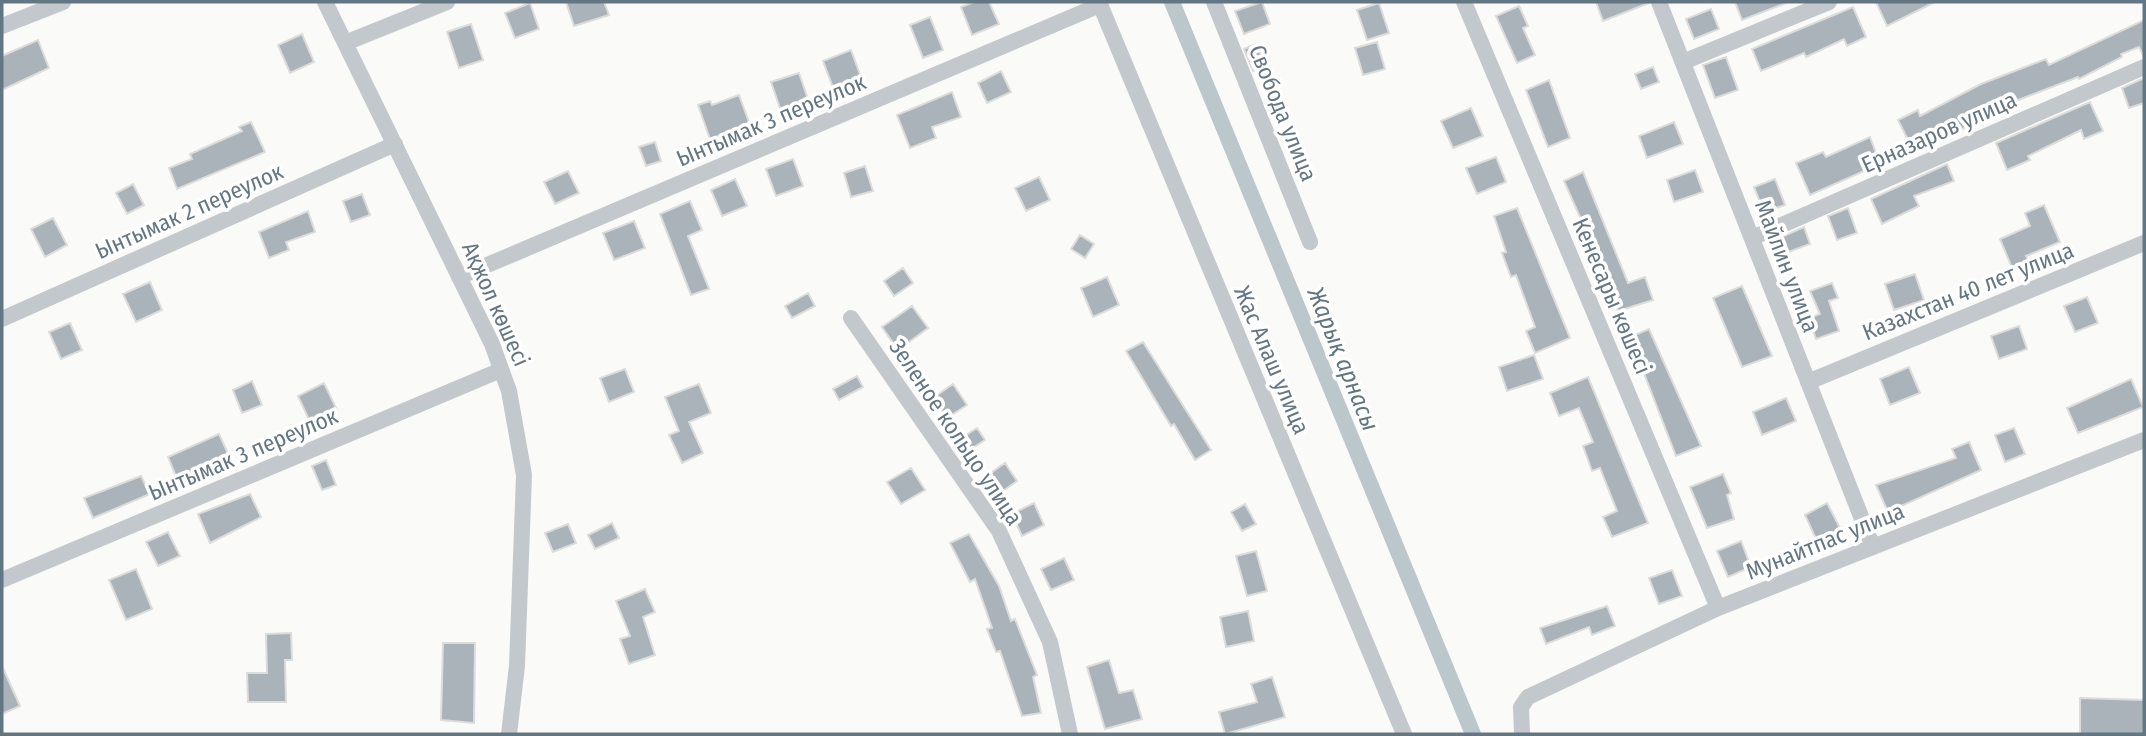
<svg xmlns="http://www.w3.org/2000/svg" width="2146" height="736" viewBox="0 0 2146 736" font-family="'Fira Sans Condensed',sans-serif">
<rect width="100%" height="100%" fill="#fafaf8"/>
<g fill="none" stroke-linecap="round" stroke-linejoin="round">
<path stroke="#bbc7cb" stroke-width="16" d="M1172 2 1473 734"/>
</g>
<path fill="#aab3b9" stroke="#dcdcda" stroke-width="2" d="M566 2H604L609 15 574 26Z
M974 2H989L999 24 972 35 961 7Z
M1262 2 1270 24 1244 34 1235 11Z
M1596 2H1649V3L1603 21Z
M1735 2H1785L1786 3 1742 20Z
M1876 2H1935L1887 26Z
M530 3 539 29 515 38 505 13Z
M1379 3 1389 33 1367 40 1357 10Z
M1519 6 1528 26 1523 28 1535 55 1517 63 1496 16Z
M1853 7 1866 37 1847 46 1844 39 1806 57 1804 53 1761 71 1752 49Z
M1711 9 1719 29 1694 39 1686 19Z
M930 17 943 50 923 58 910 25Z
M2144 20V57L2139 47 2121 54 2122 57 2079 79 2078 77 1974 117 1977 122 1914 152 1898 120 1918 110 1920 116 1981 84 2046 59 2049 65Z
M471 24 483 60 459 68 447 32Z
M302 34 314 62 290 73 278 45Z
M38 40 49 68 2 90V56Z
M1377 42 1385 69 1363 75 1355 48Z
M1256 44 1266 65 1253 71 1244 49Z
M851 50 862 80 834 90 823 61Z
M1726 57 1738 90 1715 98 1703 65Z
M1653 67 1659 82 1641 89 1635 74Z
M1001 71 1011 92 987 103 978 83Z
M799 73 809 102 781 111 771 82Z
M2144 78V103L2129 108 2122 88Z
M1549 80 1570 138 1548 147 1526 90Z
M952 92 961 117 932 127 936 138 910 148 897 115Z
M739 95 750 125 710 139 698 105 710 101 712 105Z
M2090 102 2103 131 2084 139 2081 130 2028 156 2030 160 2007 170 1996 143Z
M1471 108 1483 136 1453 148 1441 121Z
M251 122 265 152 177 189 169 168 192 159 190 154 242 131 239 127Z
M1674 122 1683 144 1647 158 1639 136Z
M1870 137 1880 164 1810 195 1796 163 1823 152 1826 157Z
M655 142 661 161 646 166 639 147Z
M1496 157 1506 182 1477 194 1466 168Z
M793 159 803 186 776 196 766 169Z
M1947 164 1954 181 1914 196 1919 206 1882 224 1871 199Z
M865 166 873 191 851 197 844 173Z
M1695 170 1703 192 1674 202 1667 180Z
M568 171 579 193 555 204 544 182Z
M1583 172 1628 283 1645 277 1653 300 1618 311 1604 271 1564 181Z
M1039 177 1050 200 1026 211 1015 188Z
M735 179 747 206 722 216 711 190Z
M1775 179 1785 205 1764 212 1754 187Z
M133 184 144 205 127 214 116 193Z
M362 194 370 215 351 222 343 201Z
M690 201 702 230 688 236 709 289 691 295 660 214Z
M2044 205 2060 242 2026 256 2029 261 2012 268 2000 239 2030 226 2025 213Z
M1517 208 1570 338 1535 353 1526 331 1535 327 1516 275 1511 277 1502 253 1506 252 1494 216Z
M1848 208 1857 233 1837 240 1828 216Z
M308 211 315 232 286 242 289 250 269 258 259 232Z
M53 218 67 245 45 257 31 229Z
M634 221 645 248 614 260 603 233Z
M1804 227 1810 244 1783 254 1777 239Z
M1080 235 1094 244 1085 258 1071 249Z
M903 268 913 283 894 296 884 281Z
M1915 274 1924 300 1894 310 1885 284Z
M1107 277 1119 305 1093 317 1081 288Z
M150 282 162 310 136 322 123 294Z
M1832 283 1838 298 1829 301 1839 331 1816 339 1809 318 1820 314 1810 291Z
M1742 286 1772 356 1742 367 1713 298Z
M808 293 815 306 792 318 785 306Z
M2087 297 2098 323 2075 332 2064 306Z
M912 306 928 328 898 350 882 327Z
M70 323 82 350 61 359 49 332Z
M2019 326 2027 349 1999 359 1991 336Z
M1649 329 1701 446 1676 456 1630 337Z
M1143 342 1211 450 1195 460 1174 424 1171 426 1126 351Z
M1534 355 1543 379 1507 391 1499 367Z
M1909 367 1920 393 1890 405 1880 379Z
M625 369 634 392 609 402 600 378Z
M857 376 863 387 839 400 833 389Z
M1588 377 1648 523 1612 537 1603 517 1617 511 1600 468 1592 471 1583 446 1593 442 1579 408 1559 416 1550 393Z
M2131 379 2143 407 2078 433 2067 408Z
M252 381 262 405 242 413 233 390Z
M324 383 337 410 310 422 298 396Z
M699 384 711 413 689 422 703 453 682 463 669 435 679 431 665 397Z
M953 384 967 405 947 418 933 398Z
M1786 398 1796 421 1762 435 1753 412Z
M977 428 985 440 971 449 963 437Z
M2014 428 2025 454 2005 462 1995 435Z
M219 434 230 458 177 479 168 457Z
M1969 442 1981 470 1888 512 1876 485 1956 458 1952 449Z
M326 460 336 485 322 490 312 466Z
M1005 463 1017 481 1000 493 988 475Z
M911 468 925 490 901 504 887 482Z
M1723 474 1731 493 1727 495 1734 519 1707 528 1690 487Z
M141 476 150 494 93 518 84 498Z
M250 494 261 517 210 543 198 514Z
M1034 503 1044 525 1022 536 1012 514Z
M1827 503 1841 530 1817 541 1805 515Z
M1245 504 1256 524 1242 531 1231 512Z
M612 523 619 538 595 549 588 535Z
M568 524 576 543 553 552 545 533Z
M168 532 180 556 158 566 146 542Z
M969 534 999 586 1011 621 1015 619 1037 675 1033 677 1041 713 1022 716 1000 651 996 652 987 629 992 628 975 579 970 582 950 543Z
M1741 541 1751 567 1728 577 1717 551Z
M1256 551 1267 591 1247 596 1236 556Z
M1064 558 1074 580 1051 590 1041 569Z
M136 569 152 609 126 620 109 580Z
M1672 570 1682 596 1659 604 1649 578Z
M645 589 655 612 643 617 655 655 629 664 620 639 630 636 616 601Z
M1607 606 1615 626 1592 635 1589 627 1546 644 1540 628Z
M1248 611 1254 641 1226 647 1220 617Z
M291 633 292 660H285L286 702H248L247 673H267L266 634Z
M443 643H475L474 723 441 720Z
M1109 660 1119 693 1133 690 1142 719 1105 729 1087 667Z
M2 666 20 706 2 714Z
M1272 677 1285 717 1225 734 1219 712 1257 702 1251 684Z
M2080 698 2144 700V734H2080Z"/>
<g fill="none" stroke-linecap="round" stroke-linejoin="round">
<path stroke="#c3c8cc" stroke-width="16" d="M325 2 492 344 509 391 524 475 517 666 509 734
M1099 2 1404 734
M1214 2 1310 242
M1464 2 1718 608
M1659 2 1873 547
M2 26 63 2
M345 43 447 2
M1683 62 1829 2
M1752 238 2144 67
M459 277 1100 5
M851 318 999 531 1050 642 1070 734
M2 319 395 144
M1808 382 2144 243
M2 580 501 370
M1522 734 1521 707 1528 697 1718 608 2144 440"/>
</g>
<g text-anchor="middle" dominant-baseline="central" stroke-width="7" stroke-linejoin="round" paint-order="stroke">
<g font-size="23" fill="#657683" stroke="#fff">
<text transform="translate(1283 113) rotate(68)">Свобода улица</text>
<text transform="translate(771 120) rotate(-23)">Ынтымак 3 переулок</text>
<text transform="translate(1939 132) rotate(-24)">Ерназаров улица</text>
<text transform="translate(189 211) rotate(-24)">Ынтымак 2 переулок</text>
<text transform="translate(1787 266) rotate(69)">Майлин улица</text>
<text transform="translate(1968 291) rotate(-22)">Казахстан 40 лет улица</text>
<text transform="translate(1612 296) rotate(67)">Кенесары көшесі</text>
<text transform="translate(496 304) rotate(66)">Ақжол көшесі</text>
<text transform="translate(1272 360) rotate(67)">Жас Алаш улица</text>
<text transform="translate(956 432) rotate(56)">Зеленое кольцо улица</text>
<text transform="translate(243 454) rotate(-23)">Ынтымак 3 переулок</text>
<text transform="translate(1825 541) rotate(-22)">Мунайтпас улица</text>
</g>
<g font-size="24" font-style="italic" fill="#60757c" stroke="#fff">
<text transform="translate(1343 359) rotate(68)">Жарық арнасы</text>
</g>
</g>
<rect width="2146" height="736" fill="none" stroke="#657683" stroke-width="7"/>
</svg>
